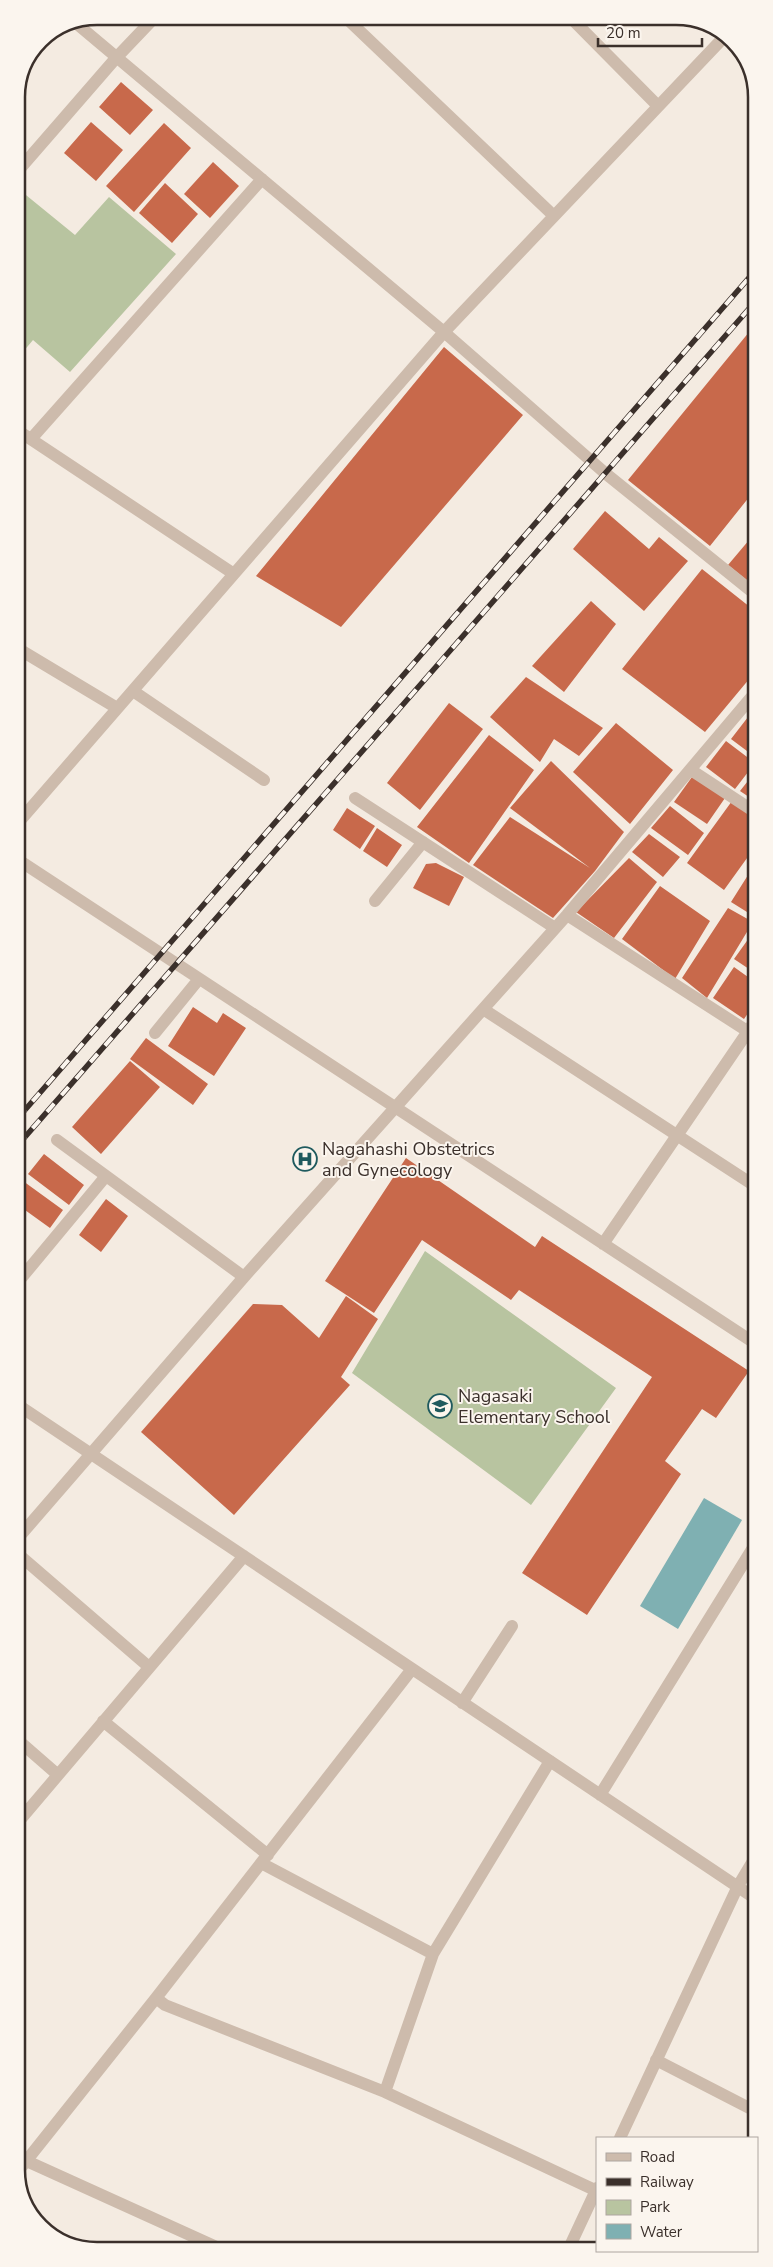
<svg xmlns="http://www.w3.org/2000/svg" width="773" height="2267" viewBox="0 0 773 2267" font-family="'Nunito Sans',sans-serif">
<rect width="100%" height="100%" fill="#f4ebe1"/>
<path fill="#b8c4a0" d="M21 191 75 235 109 197 176 254 70 372 33 340 17 359V196Z
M425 1251 616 1388 531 1505 352 1373Z"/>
<path fill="#7fb0b2" d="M704 1498 742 1520 678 1629 640 1606Z"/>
<path fill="#c8694b" d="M121 82 153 110 130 135 99 107Z
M91 122 123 150 96 181 64 153Z
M164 123 191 148 134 212 106 186Z
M213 162 239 186 210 218 184 194Z
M165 183 198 214 172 243 139 213Z
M754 326V491L710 546 628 480Z
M444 347 523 415 341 627 256 576Z
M605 511 649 549 659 537 688 561 644 611 573 549Z
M755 533V587L728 565Z
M702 569 755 611V672L705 732 622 669Z
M591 601 616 624 564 692 532 666Z
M526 677 603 728 579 756 554 739 540 762 490 717Z
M449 703 483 729 420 810 387 783Z
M755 708V757L731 739Z
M616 723 673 770 630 824 573 772Z
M489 735 534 770 469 863 417 827Z
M726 741 755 763 735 789 706 767Z
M551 761 624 832 595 871 553 918 473 865 510 817 590 868 510 808Z
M755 772V801L740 791Z
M692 777 725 798 707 824 674 802Z
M732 801 755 817V847L724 890 687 863Z
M670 806 704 833 688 855 651 828Z
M347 808 375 826 360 849 333 830Z
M377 828 402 845 387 867 363 851Z
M649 834 680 857 663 877 632 852Z
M629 858 657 882 614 938 576 912Z
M436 863 464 877 449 906 413 888 426 864Z
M755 864V917L731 902Z
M660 886 710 921 675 979 622 939Z
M728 908 753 922 707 998 682 978Z
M749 938 755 943V973L734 959Z
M734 967 755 982V1003L744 1019 713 998Z
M193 1007 217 1023 223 1013 246 1028 214 1076 168 1046Z
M146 1038 208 1084 193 1105 130 1059Z
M130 1061 160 1087 101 1154 72 1127Z
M44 1154 84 1185 69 1205 28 1174Z
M406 1158 535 1247 542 1236 749 1371 716 1418 702 1409 665 1461 681 1474 587 1615 522 1573 652 1377 519 1290 511 1300 422 1240 374 1313 325 1281Z
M23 1181 63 1210 50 1228 18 1205V1188Z
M106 1199 128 1216 101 1252 79 1235Z
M346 1296 378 1319 341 1377 350 1385 234 1515 141 1432 253 1304 282 1305 319 1338Z"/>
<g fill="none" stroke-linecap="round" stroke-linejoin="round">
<path stroke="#cdbbac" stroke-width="12" d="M344 16 554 216
M569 16 658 106
M77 24 444 332 605 473 755 594
M17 172 116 58 156 16
M17 430 234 574
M31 439 262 179
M17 648 117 708
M133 691 264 780
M691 770 755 812
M355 798 555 928
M17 824 444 332 726 35
M17 859 756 1344
M375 901 423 842
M567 915 755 1036
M483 1009 755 1186
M155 1033 199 979
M57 1140 244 1277
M603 1244 755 1021
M18 1282 106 1176
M18 1405 756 1899
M18 1538 244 1277 567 915 755 693
M18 1554 149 1667
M462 1703 512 1626
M103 1721 268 1855
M19 1741 58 1775
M600 1795 756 1543
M19 1821 244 1556
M261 1863 433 1954
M156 1998 165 2005 385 2092 597 2191
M656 2060 757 2112
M385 2092 433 1954 550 1761
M620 2138 738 1886 756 1856
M20 2158 223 2250
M19 2170 156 1998 412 1669
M569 2248 597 2188"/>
<g stroke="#3b302b" stroke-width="5.5">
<path id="rail" d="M18 1118 754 272
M18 1145 754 303"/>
</g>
<use href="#rail" stroke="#fbf5ee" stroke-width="4" stroke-dasharray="11" stroke-linecap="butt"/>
</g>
<defs>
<g id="hospital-ring" transform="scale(1.25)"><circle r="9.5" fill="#fbf5ee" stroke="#1f5a5e" stroke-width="1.5"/><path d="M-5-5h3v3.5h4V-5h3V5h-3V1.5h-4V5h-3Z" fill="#1f5a5e"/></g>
<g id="school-ring" transform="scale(1.25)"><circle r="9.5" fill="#fbf5ee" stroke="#1f5a5e" stroke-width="1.5"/><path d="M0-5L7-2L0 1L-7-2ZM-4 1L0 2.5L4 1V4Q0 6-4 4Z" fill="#1f5a5e"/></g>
</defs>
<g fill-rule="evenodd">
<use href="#hospital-ring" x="305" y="1159"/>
<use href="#school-ring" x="440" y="1406"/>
</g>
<g text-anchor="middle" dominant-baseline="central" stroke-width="4" stroke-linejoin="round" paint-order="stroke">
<g font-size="18" fill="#3b302b" stroke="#fbf5ee" text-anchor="start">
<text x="322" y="1149">Nagahashi Obstetrics<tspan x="322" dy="21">and Gynecology</tspan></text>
<text x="458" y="1396">Nagasaki<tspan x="458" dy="21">Elementary School</tspan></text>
</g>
</g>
<path d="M0 0H773V2267H0ZM97 25H676A72 72 0 0 1 748 97V2170A72 72 0 0 1 676 2242H97A72 72 0 0 1 25 2170V97A72 72 0 0 1 97 25Z" fill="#fbf5ee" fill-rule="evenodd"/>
<path fill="none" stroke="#3b302b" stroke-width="2.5" d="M97 25H676A72 72 0 0 1 748 97V2170A72 72 0 0 1 676 2242H97A72 72 0 0 1 25 2170V97A72 72 0 0 1 97 25Z"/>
<rect x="596" y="2137" width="162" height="115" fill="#fbf5ee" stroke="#aea6a0"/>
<rect x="606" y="2153" width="25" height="8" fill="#cdbbac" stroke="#aea6a0"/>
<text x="640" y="2162" font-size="15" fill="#3b302b">Road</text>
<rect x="606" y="2178" width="25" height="8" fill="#3b302b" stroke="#aea6a0"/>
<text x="640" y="2187" font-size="15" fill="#3b302b">Railway</text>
<rect x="606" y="2200" width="25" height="15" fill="#b8c4a0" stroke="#aea6a0"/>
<text x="640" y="2212" font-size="15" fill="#3b302b">Park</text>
<rect x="606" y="2224" width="25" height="15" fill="#7fb0b2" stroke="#aea6a0"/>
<text x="640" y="2237" font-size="15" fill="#3b302b">Water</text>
<path d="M598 38v8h104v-8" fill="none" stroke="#3b302b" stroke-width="2.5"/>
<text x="606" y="38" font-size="15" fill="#3b302b" stroke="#fbf5ee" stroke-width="4" paint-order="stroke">20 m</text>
</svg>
